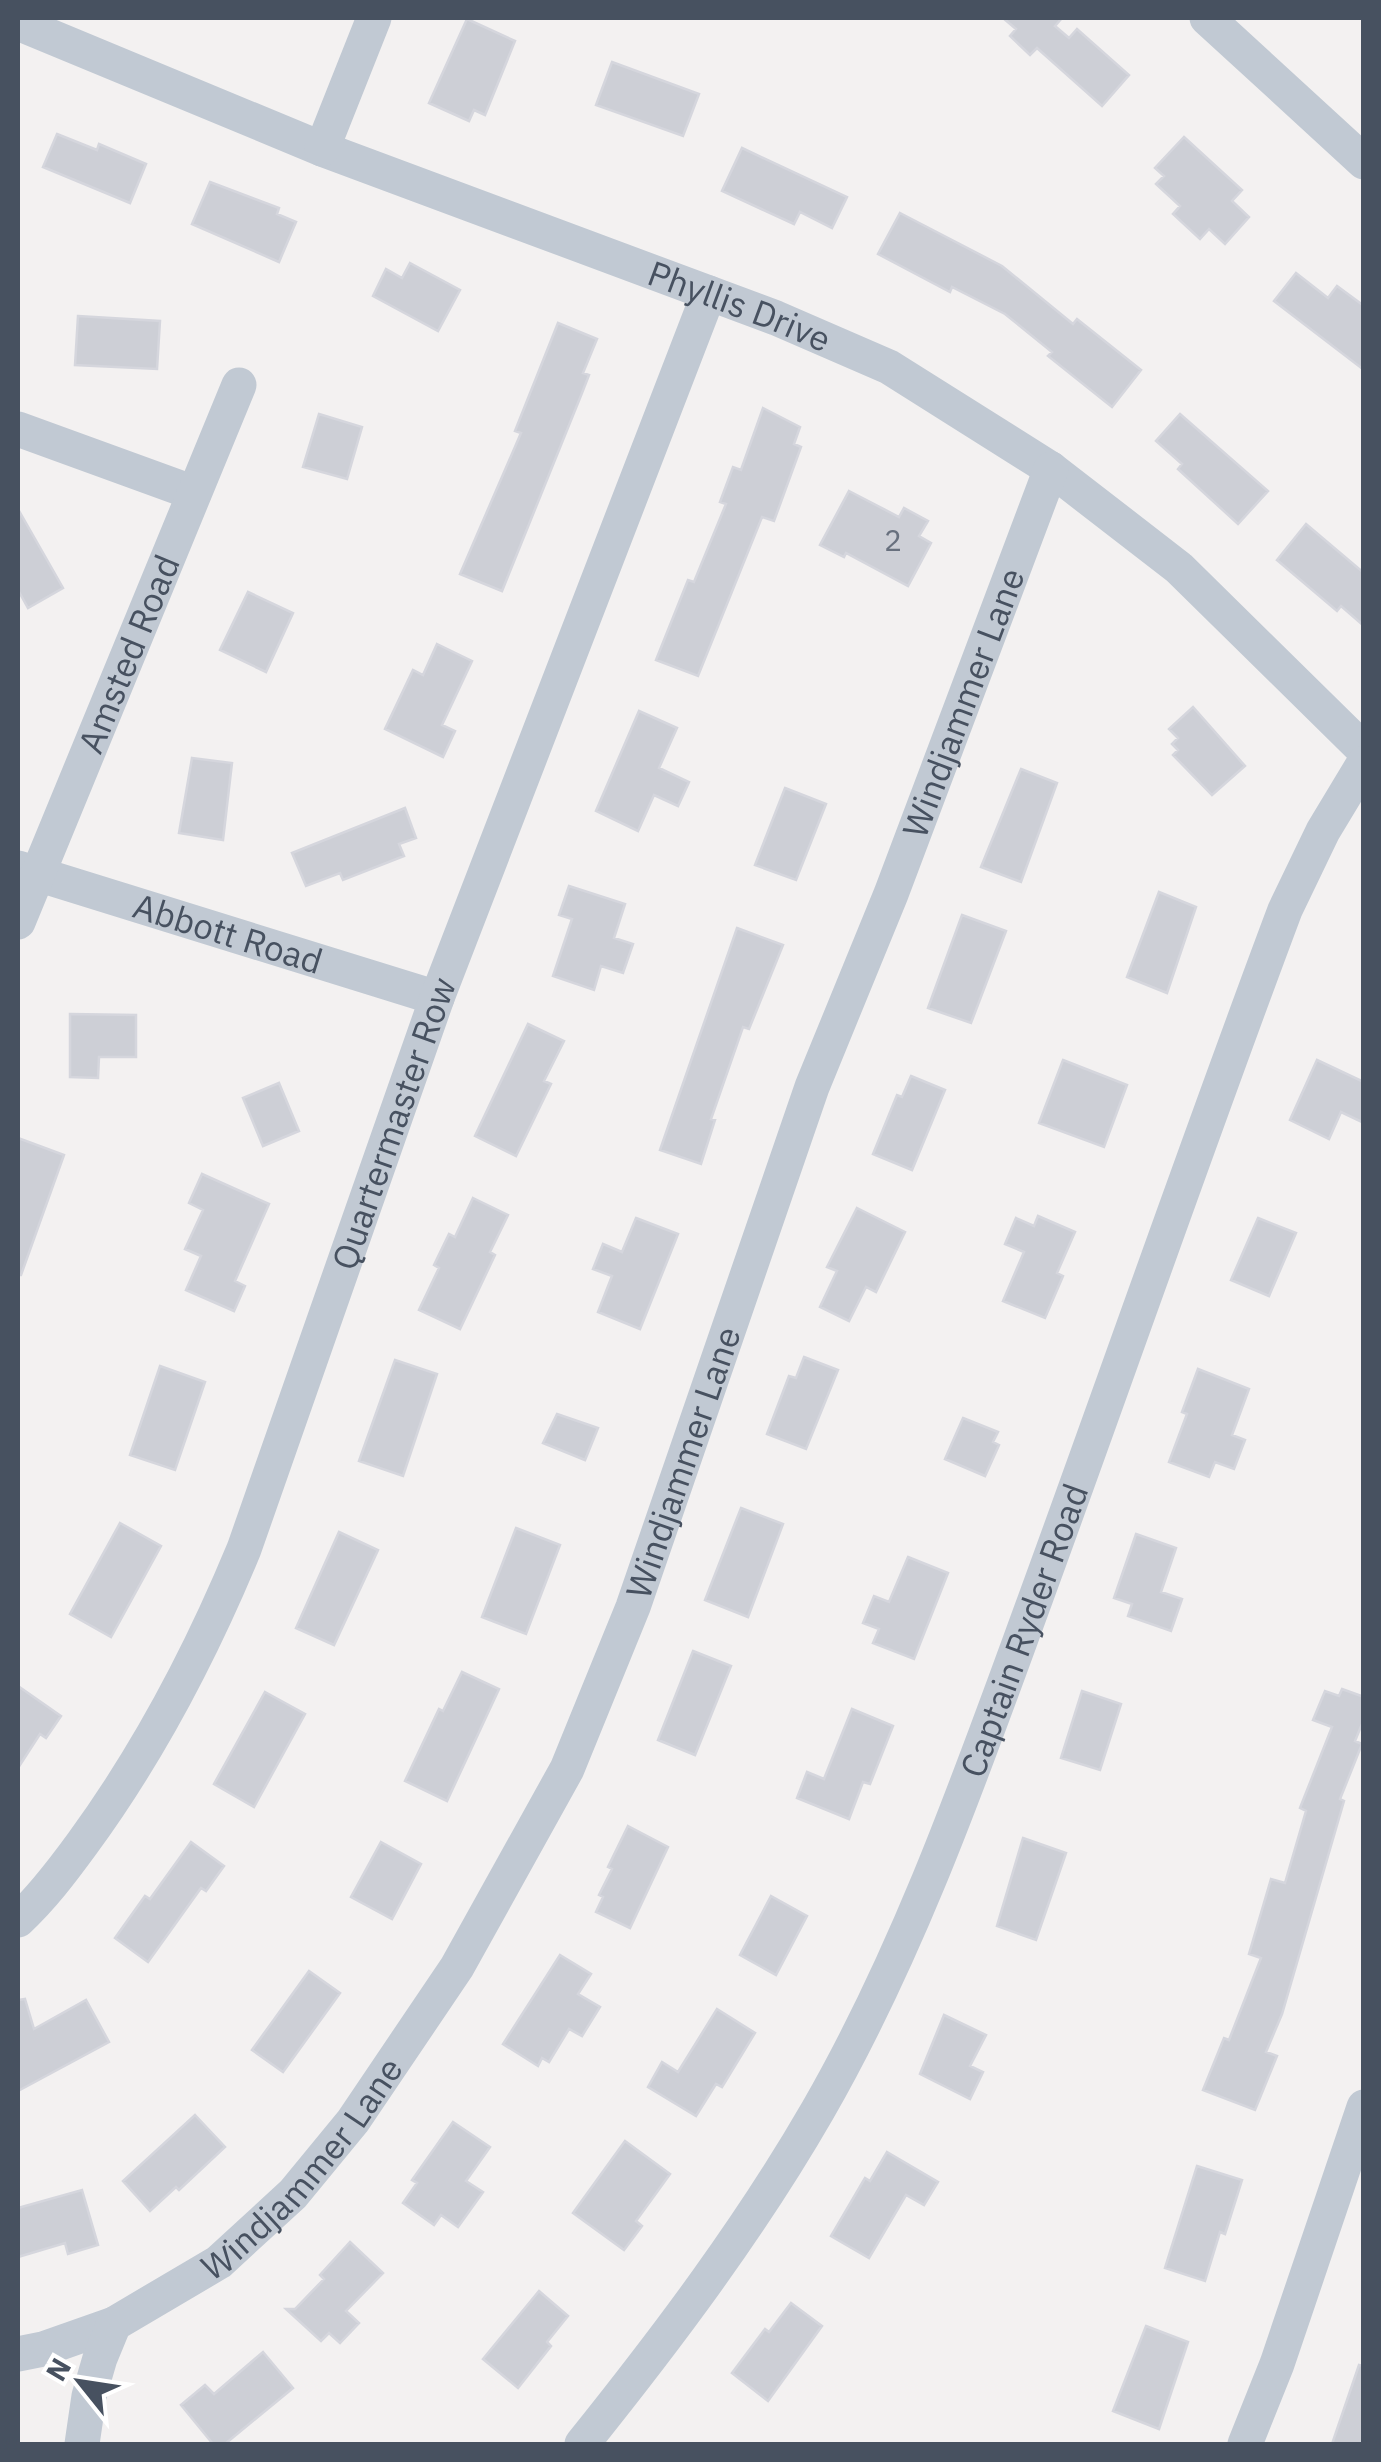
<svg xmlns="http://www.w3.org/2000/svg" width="1381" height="2462" viewBox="0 0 1381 2462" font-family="'IBM Plex Sans',sans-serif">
<rect width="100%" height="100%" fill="#f3f1f1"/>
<path fill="#cdcfd6" stroke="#d5d6dd" stroke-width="2.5" d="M1003 18H1062L1055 26 1069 38 1077 29 1129 75 1102 106 1037 48 1030 55 1010 36 1016 29Z
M467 19 515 41 485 115 474 110 469 121 429 103Z
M612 62 699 94 683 136 596 105Z
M57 134 97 150 99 144 146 164 130 203 43 167Z
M1184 137 1242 190 1232 201 1249 217 1225 244 1209 229 1200 239 1173 214 1180 206 1156 184 1164 176 1155 168Z
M742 148 847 197 832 228 800 212 794 224 722 191Z
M210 182 279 208 277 214 296 222 279 262 192 224Z
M900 213 1002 266 1073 324 1077 319 1141 370 1112 407 1048 356 1052 352 1005 314 952 287 950 292 878 254Z
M410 263 460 290 438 331 373 296 386 269 402 278Z
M1296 273 1328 298 1337 286 1364 306V370L1274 301Z
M78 316 160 321 157 369 75 365Z
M558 323 597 339 583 373 589 375 582 393 502 591 460 574 521 433 515 431Z
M763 408 800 427 794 444 801 447 774 521 762 517 698 676 656 660 688 580 694 582 726 504 720 502 733 467 741 470Z
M319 414 362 427 347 479 303 467Z
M1180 414 1268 491 1238 524 1178 469 1182 464 1156 441Z
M849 491 899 517 904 508 928 521 919 536 931 543 908 586 846 553 844 557 820 545Z
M18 509 63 588 28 608 18 590Z
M1306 524 1364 573V626L1341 606 1337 611 1277 560Z
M248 592 293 613 266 672 220 650Z
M437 644 472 661 442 725 455 731 443 757 385 729 413 670 423 675Z
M1193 707 1245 766 1212 795 1173 755 1178 750 1172 744 1178 738 1169 729Z
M639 711 677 728 659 768 689 782 678 806 654 795 638 831 596 811Z
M192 758 232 763 223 840 179 833Z
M1021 769 1057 783 1021 882 981 867Z
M785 788 826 804 796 880 755 865Z
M405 808 416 838 399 844 404 856 343 880 340 873 306 886 292 853Z
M569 886 625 904 614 938 633 944 623 973 601 966 594 990 553 976 572 919 559 915Z
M1159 892 1196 907 1167 993 1127 977Z
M962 915 1006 931 971 1023 928 1008Z
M737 928 783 945 749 1029 743 1027 711 1119 715 1120 701 1164 660 1150Z
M70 1014 136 1015V1057H99L98 1078 70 1077Z
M528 1024 564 1041 544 1081 551 1084 516 1156 475 1136Z
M1063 1060 1127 1085 1104 1147 1039 1123Z
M1317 1060 1364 1082V1123L1341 1112 1329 1139 1290 1120Z
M911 1076 945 1090 912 1170 873 1154 897 1095 902 1097Z
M279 1083 299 1131 263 1146 243 1098Z
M18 1138 64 1155 21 1275H18Z
M202 1174 269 1204 235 1281 245 1286 234 1311 186 1290 201 1256 185 1249 203 1210 189 1203Z
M473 1198 508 1215 490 1252 495 1255 460 1329 419 1310 439 1268 434 1265 449 1234 455 1237Z
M857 1208 905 1232 876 1292 866 1287 849 1321 820 1307 837 1271 827 1267Z
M1038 1216 1075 1232 1057 1273 1063 1276 1045 1318 1003 1301 1024 1252 1005 1244 1016 1218 1034 1226Z
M636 1218 678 1234 640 1329 598 1312 612 1276 593 1269 603 1244 622 1252Z
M1258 1218 1296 1233 1269 1296 1231 1280Z
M804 1357 838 1370 806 1449 767 1434 789 1376 796 1378Z
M395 1360 437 1374 403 1476 359 1461Z
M160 1366 205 1382 175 1470 130 1455Z
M1198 1369 1249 1389 1232 1435 1245 1440 1234 1469 1215 1462 1209 1477 1169 1462 1187 1414 1182 1412Z
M557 1414 598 1428 585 1460 543 1443Z
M963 1418 998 1432 993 1442 999 1445 985 1476 945 1459Z
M741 1508 783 1524 748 1617 705 1600Z
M120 1523 161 1546 111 1637 70 1614Z
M516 1528 560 1545 526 1634 482 1617Z
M339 1532 378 1550 334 1645 296 1628Z
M1136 1534 1176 1548 1161 1592 1182 1599 1171 1631 1128 1616 1132 1604 1114 1598Z
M908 1557 948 1573 914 1659 873 1643 879 1629 863 1623 874 1596 889 1602Z
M693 1651 731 1666 695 1755 658 1740Z
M462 1672 499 1689 447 1801 405 1781 439 1709 443 1711Z
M18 1686 61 1716 46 1738 40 1734 18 1768Z
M1342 1689 1364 1697V1719L1355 1741 1362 1744 1340 1799 1344 1801 1282 2014 1266 2052 1277 2056 1255 2110 1203 2090 1224 2038 1229 2040 1261 1958 1249 1954 1271 1879 1285 1883 1306 1811 1300 1808 1332 1727 1313 1720 1325 1691 1339 1696Z
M1082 1691 1121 1704 1100 1770 1061 1758Z
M265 1692 305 1714 254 1807 214 1784Z
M852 1709 893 1726 870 1784 863 1782 849 1819 797 1798 807 1772 824 1779Z
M628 1826 668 1847 630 1928 596 1912 603 1897 599 1895 612 1869 608 1867Z
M1023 1838 1066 1853 1036 1940 997 1926Z
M191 1842 224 1866 206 1891 201 1888 148 1962 115 1938 145 1896 150 1899Z
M381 1842 421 1864 392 1919 351 1897Z
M771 1896 807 1916 776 1975 740 1955Z
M560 1955 591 1974 578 1994 600 2007 582 2036 569 2029 549 2062 542 2058 538 2066 503 2044Z
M309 1971 340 1993 283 2072 252 2050Z
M25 1999 34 2029 86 2000 109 2042 18 2091V2000Z
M717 2009 755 2033 722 2087 716 2084 696 2116 648 2087 662 2062 678 2072Z
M944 2015 986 2035 970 2066 983 2072 970 2099 920 2074Z
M195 2115 225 2147 179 2190 176 2187 150 2211 123 2181Z
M453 2122 490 2147 466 2181 483 2192 458 2227 441 2215 434 2225 403 2203 417 2183 412 2180Z
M625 2141 670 2174 636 2221 642 2226 624 2250 573 2213Z
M887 2152 938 2182 924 2205 906 2195 869 2258 831 2236 865 2178 870 2181Z
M1197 2166 1242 2180 1225 2234 1220 2232 1205 2281 1165 2268Z
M82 2190 98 2245 68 2254 65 2243 18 2257V2208Z
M350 2242 383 2273 346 2311 359 2323 340 2343 329 2333 321 2341 286 2309H295L324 2279 320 2275Z
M539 2291 568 2316 547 2342 551 2346 518 2388 483 2359Z
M791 2303 822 2326 768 2401 732 2373 765 2329 769 2332Z
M1146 2326 1188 2342 1159 2429 1113 2411Z
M263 2352 293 2388 225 2444H213L181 2405 205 2385 214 2394Z
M1359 2365 1364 2366V2444H1332Z"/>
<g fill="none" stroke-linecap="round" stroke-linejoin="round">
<g stroke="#c1c9d3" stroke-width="35">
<path d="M1207 18 1364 162"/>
<path id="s1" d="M18 23 322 149 776 318 889 367 1051 469 1179 568 1364 750"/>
<path d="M322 149 374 18"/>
<path d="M18 429 194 493"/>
<path id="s2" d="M18 868 437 998"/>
<path id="s3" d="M18 922 239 385"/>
<path id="s4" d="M18 1920C42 1898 63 1870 82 1844 148 1754 201 1653 244 1549L437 998 709 293"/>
<path d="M18 2354 43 2349 114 2324"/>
<path id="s5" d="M82 2444 89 2396 100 2358 114 2324 219 2262 293 2194 353 2121 457 1967 567 1769 633 1607 812 1087 891 894 1051 469"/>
<path id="s6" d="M582 2444C667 2338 750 2228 818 2110 910 1950 972 1772 1035 1600 1119 1370 1199 1139 1285 910L1323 831 1364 763"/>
<path d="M1245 2444 1277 2364 1364 2107"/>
</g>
</g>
<g text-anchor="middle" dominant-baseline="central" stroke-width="8" stroke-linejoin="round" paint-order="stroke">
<g font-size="30" fill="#68707e">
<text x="893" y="539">2</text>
</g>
<g font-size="35" fill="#475160" stroke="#fff">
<text stroke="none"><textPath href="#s1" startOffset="775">Phyllis Drive</textPath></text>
<text stroke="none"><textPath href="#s3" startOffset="290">Amsted Road</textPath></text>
<text stroke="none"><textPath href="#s5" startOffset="1992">Windjammer Lane</textPath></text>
<text stroke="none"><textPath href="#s2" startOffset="220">Abbott Road</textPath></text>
<text stroke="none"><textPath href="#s4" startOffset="888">Quartermaster Row</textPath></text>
<text stroke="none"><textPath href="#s5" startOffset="1182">Windjammer Lane</textPath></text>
<text stroke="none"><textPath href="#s6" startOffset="932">Captain Ryder Road</textPath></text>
<text stroke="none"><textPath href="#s5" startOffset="372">Windjammer Lane</textPath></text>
</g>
</g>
<rect width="1381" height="2462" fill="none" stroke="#475160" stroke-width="40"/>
<g transform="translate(80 2382) rotate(300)" stroke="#ffffff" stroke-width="8" paint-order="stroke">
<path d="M0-8L18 38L0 25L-18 38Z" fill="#475160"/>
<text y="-15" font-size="28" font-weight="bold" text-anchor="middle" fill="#475160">N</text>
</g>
</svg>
